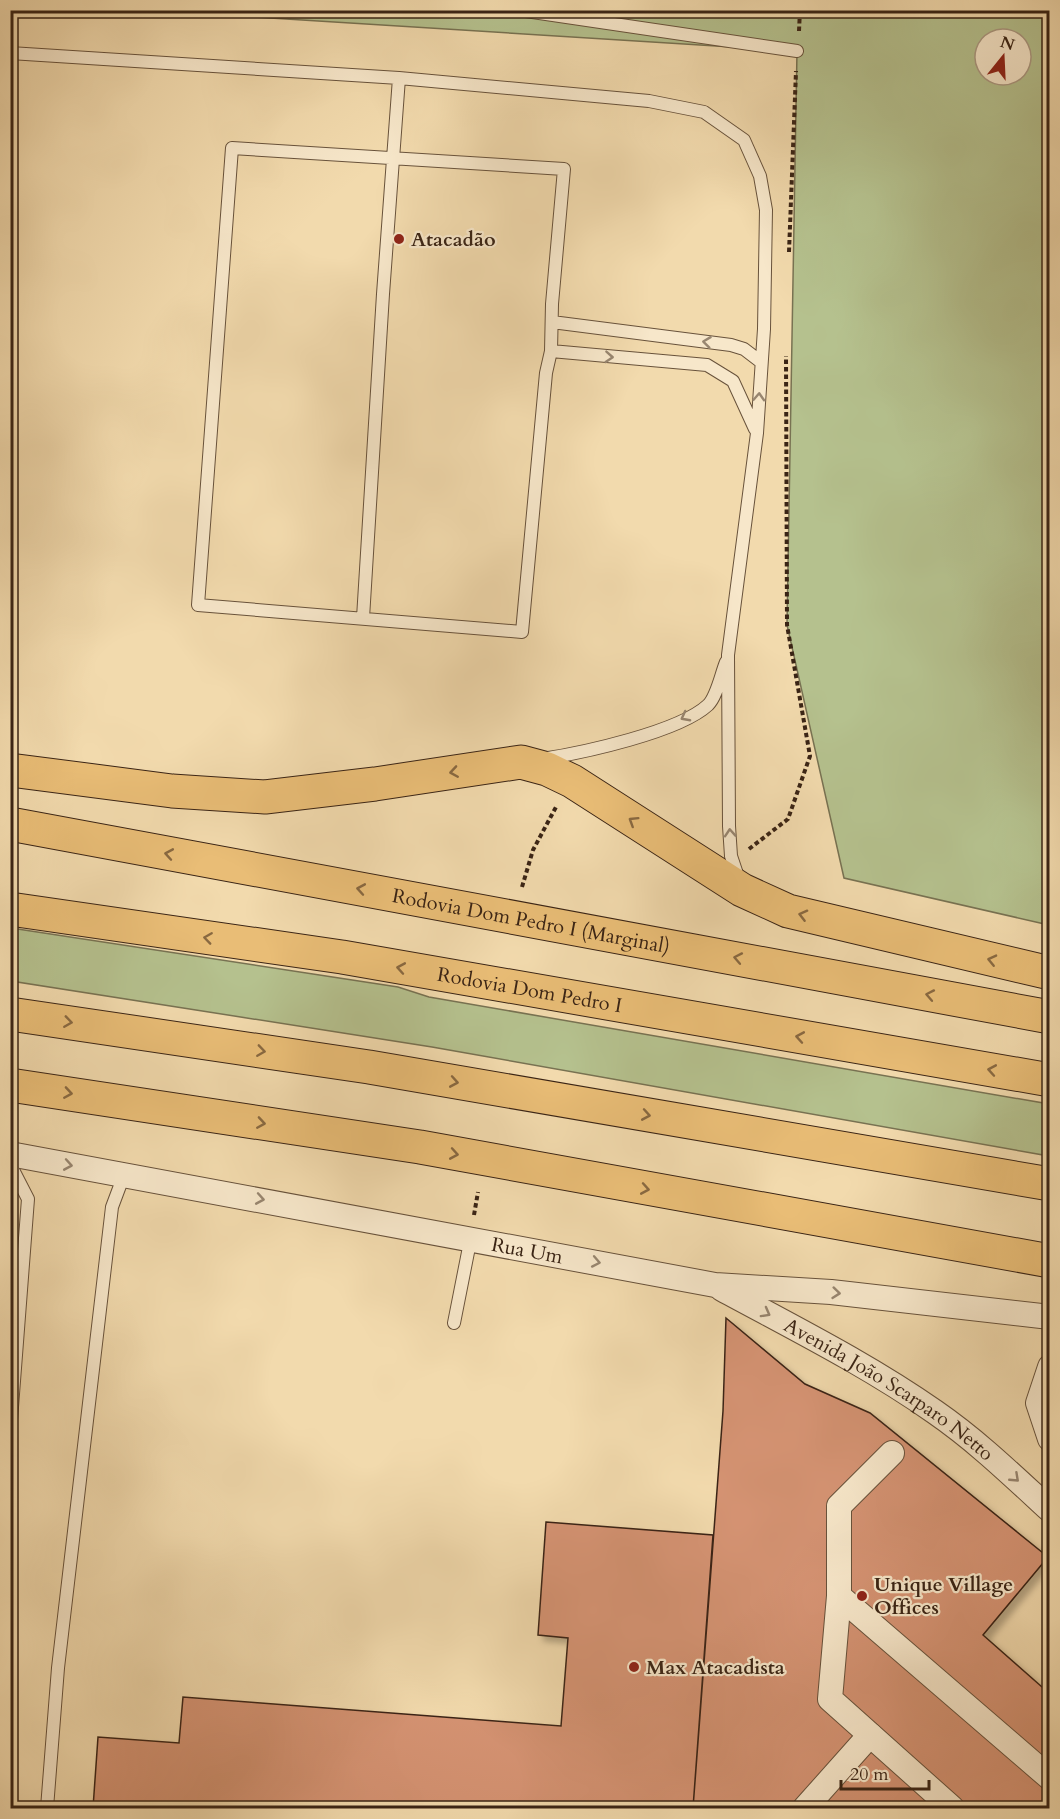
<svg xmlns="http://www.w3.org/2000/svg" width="1060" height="1819" viewBox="0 0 1060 1819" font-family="Cardo,serif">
<defs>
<filter id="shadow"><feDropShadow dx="5.5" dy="5.5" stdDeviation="3" flood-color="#0004"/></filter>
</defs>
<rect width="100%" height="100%" fill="#f2daad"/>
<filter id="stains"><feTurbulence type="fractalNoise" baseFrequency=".00333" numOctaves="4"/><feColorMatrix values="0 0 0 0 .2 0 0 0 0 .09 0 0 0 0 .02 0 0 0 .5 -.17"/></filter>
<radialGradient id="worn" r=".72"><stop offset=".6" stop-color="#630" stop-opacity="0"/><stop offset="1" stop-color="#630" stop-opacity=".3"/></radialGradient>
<path fill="#b5c18e" stroke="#787252" stroke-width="1.5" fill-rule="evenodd" d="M159 11H1049V925L844 878 787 625 797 51ZM985 39H1021V75H985Z
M11 928 398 987 429 997 1049 1104V1156L432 1047 11 981Z"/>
<path fill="#d59373" stroke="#3a2415" stroke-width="1.5" filter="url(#shadow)" d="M726 1318 805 1384 870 1413 1048 1557 983 1635 1050 1694V1808H693L723 1411Z
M546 1522 713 1535 693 1808H93L98 1737 179 1743 183 1697 561 1726 568 1638 538 1635Z"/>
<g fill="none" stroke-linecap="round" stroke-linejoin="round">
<g stroke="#68523b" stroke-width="14">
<path id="service" d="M519 10 797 51
M10 53 399 78 649 101 704 112 744 140 760 176 766 210 764 329 757 433 728 655 729 826 731 856 739 880
M232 148 564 169 552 304 551 351 546 373 522 632 198 605Z
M552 322 731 345 744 349 761 362
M551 351 707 365 733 381 755 429
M363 618 383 294 399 78
M542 759C582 753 679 732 708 705 717 696 721 674 726 662
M10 1164 28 1199 10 1433
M454 1323 471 1237
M47 1808 58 1668 112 1207 124 1175"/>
</g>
<g stroke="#68523b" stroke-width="26">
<g id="minor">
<path id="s1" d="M10 1154 715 1285 831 1292 1050 1317"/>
<path id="s2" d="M722 1289C794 1328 868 1365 935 1412 977 1441 1013 1476 1050 1510"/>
<path d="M1050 1367 1038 1403 1050 1439"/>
<path d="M892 1453 839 1506V1596L830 1699 952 1808"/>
<path d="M839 1596 1050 1778"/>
<path d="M805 1808 870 1735"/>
</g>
</g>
<g stroke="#3a2415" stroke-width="35">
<g id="trunk">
<path d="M10 770 172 791 265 797 375 784 521 762 547 769 572 781 742 890 788 911 1050 973"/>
<path id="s3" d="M10 824 1050 1017"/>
<path d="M10 1085 420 1147 1050 1261"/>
</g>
</g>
<g stroke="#3a2415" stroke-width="35">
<g id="motorway">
<path id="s4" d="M10 909 342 957 1050 1080"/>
<path d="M10 1014 369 1067 1050 1184"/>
</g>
</g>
<path stroke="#3a2415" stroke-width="4" stroke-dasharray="4.5 3" stroke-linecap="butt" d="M799 31 800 10
M789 252 796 71
M749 849 788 819 810 756 787 625 786 356
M522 887 533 850 556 807
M474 1215 478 1192"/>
<use href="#service" stroke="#f7e7ca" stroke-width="12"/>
<use href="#minor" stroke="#f7e7ca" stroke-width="24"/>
<use href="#trunk" stroke="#e9bd76" stroke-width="33"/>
<use href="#motorway" stroke="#e9bd76" stroke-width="33"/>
</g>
<defs><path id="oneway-chevron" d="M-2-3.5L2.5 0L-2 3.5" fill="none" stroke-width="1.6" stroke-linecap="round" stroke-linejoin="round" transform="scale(1.5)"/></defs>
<g stroke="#988670">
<use href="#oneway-chevron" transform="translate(707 342) rotate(-173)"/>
<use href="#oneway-chevron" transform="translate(609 357) rotate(4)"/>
<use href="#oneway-chevron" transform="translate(759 397) rotate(-87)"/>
<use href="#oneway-chevron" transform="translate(685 717) rotate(152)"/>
<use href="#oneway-chevron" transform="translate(730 833) rotate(-94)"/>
<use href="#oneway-chevron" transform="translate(68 1165) rotate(10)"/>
<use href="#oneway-chevron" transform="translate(260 1199) rotate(10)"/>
<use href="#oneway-chevron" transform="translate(596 1262) rotate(11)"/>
<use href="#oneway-chevron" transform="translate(836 1293) rotate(6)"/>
<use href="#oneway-chevron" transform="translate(766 1313) rotate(29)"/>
<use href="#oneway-chevron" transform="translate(1015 1478) rotate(43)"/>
</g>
<g stroke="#896941">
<use href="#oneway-chevron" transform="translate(454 772) rotate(171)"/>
<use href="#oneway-chevron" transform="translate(633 821) rotate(-148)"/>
<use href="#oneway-chevron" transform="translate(169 854) rotate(-170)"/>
<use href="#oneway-chevron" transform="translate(361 889) rotate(-170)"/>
<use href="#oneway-chevron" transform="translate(803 915) rotate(-166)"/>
<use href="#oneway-chevron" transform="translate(208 938) rotate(-172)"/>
<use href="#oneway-chevron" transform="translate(738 958) rotate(-169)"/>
<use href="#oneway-chevron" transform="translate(992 960) rotate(-167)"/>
<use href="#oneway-chevron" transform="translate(401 968) rotate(-170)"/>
<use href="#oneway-chevron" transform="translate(930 995) rotate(-169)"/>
<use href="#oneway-chevron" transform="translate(68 1022) rotate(8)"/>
<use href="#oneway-chevron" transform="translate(800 1037) rotate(-170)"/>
<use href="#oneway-chevron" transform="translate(261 1051) rotate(8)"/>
<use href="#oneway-chevron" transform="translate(992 1070) rotate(-170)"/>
<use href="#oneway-chevron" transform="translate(454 1082) rotate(10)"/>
<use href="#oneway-chevron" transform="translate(68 1093) rotate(9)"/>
<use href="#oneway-chevron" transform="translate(646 1115) rotate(10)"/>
<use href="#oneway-chevron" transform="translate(261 1123) rotate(9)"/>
<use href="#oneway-chevron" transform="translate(454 1154) rotate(10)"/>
<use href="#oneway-chevron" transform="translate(645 1189) rotate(10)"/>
</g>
<g fill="#8f2418" stroke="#f7e7ca" stroke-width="2">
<circle cx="399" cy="239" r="6"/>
<circle cx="862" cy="1596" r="6"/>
<circle cx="634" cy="1667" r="6"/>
</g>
<g text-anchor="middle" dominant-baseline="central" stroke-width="4.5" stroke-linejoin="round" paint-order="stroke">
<g font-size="20" font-weight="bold" fill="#3a2415" stroke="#f7e7ca" text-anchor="start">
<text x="411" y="239">Atacadão</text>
<text x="874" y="1584">Unique Village<tspan x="874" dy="23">Offices</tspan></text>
<text x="646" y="1667">Max Atacadista</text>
</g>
<g font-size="20" fill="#3a2415" stroke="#f7e7ca">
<text stroke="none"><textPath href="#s3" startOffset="530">Rodovia Dom Pedro I (Marginal)</textPath></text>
<text stroke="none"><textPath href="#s4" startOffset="526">Rodovia Dom Pedro I</textPath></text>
<text stroke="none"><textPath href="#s1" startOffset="526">Rua Um</textPath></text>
<text stroke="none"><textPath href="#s2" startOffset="195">Avenida João Scarparo Netto</textPath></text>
</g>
</g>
<rect width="1060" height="1819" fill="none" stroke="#f2daad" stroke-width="36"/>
<rect x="12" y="12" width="1036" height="1795" fill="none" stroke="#3a2415" stroke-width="3"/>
<rect x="18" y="18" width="1024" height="1783" fill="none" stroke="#3a2415" stroke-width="1.5"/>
<g transform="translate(1003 57) rotate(18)"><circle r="28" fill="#f7e7ca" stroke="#ab9982" stroke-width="1.5"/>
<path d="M0-4.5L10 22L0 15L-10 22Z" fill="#8f2418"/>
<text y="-9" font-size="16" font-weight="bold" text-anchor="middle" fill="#3a2415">N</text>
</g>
<path d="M841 1780v9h88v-9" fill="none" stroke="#3a2415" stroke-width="3"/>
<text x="850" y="1780" font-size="18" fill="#3a2415" stroke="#f7e7ca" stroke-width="4.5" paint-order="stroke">20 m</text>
<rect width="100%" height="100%" filter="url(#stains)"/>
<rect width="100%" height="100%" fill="url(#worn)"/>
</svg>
